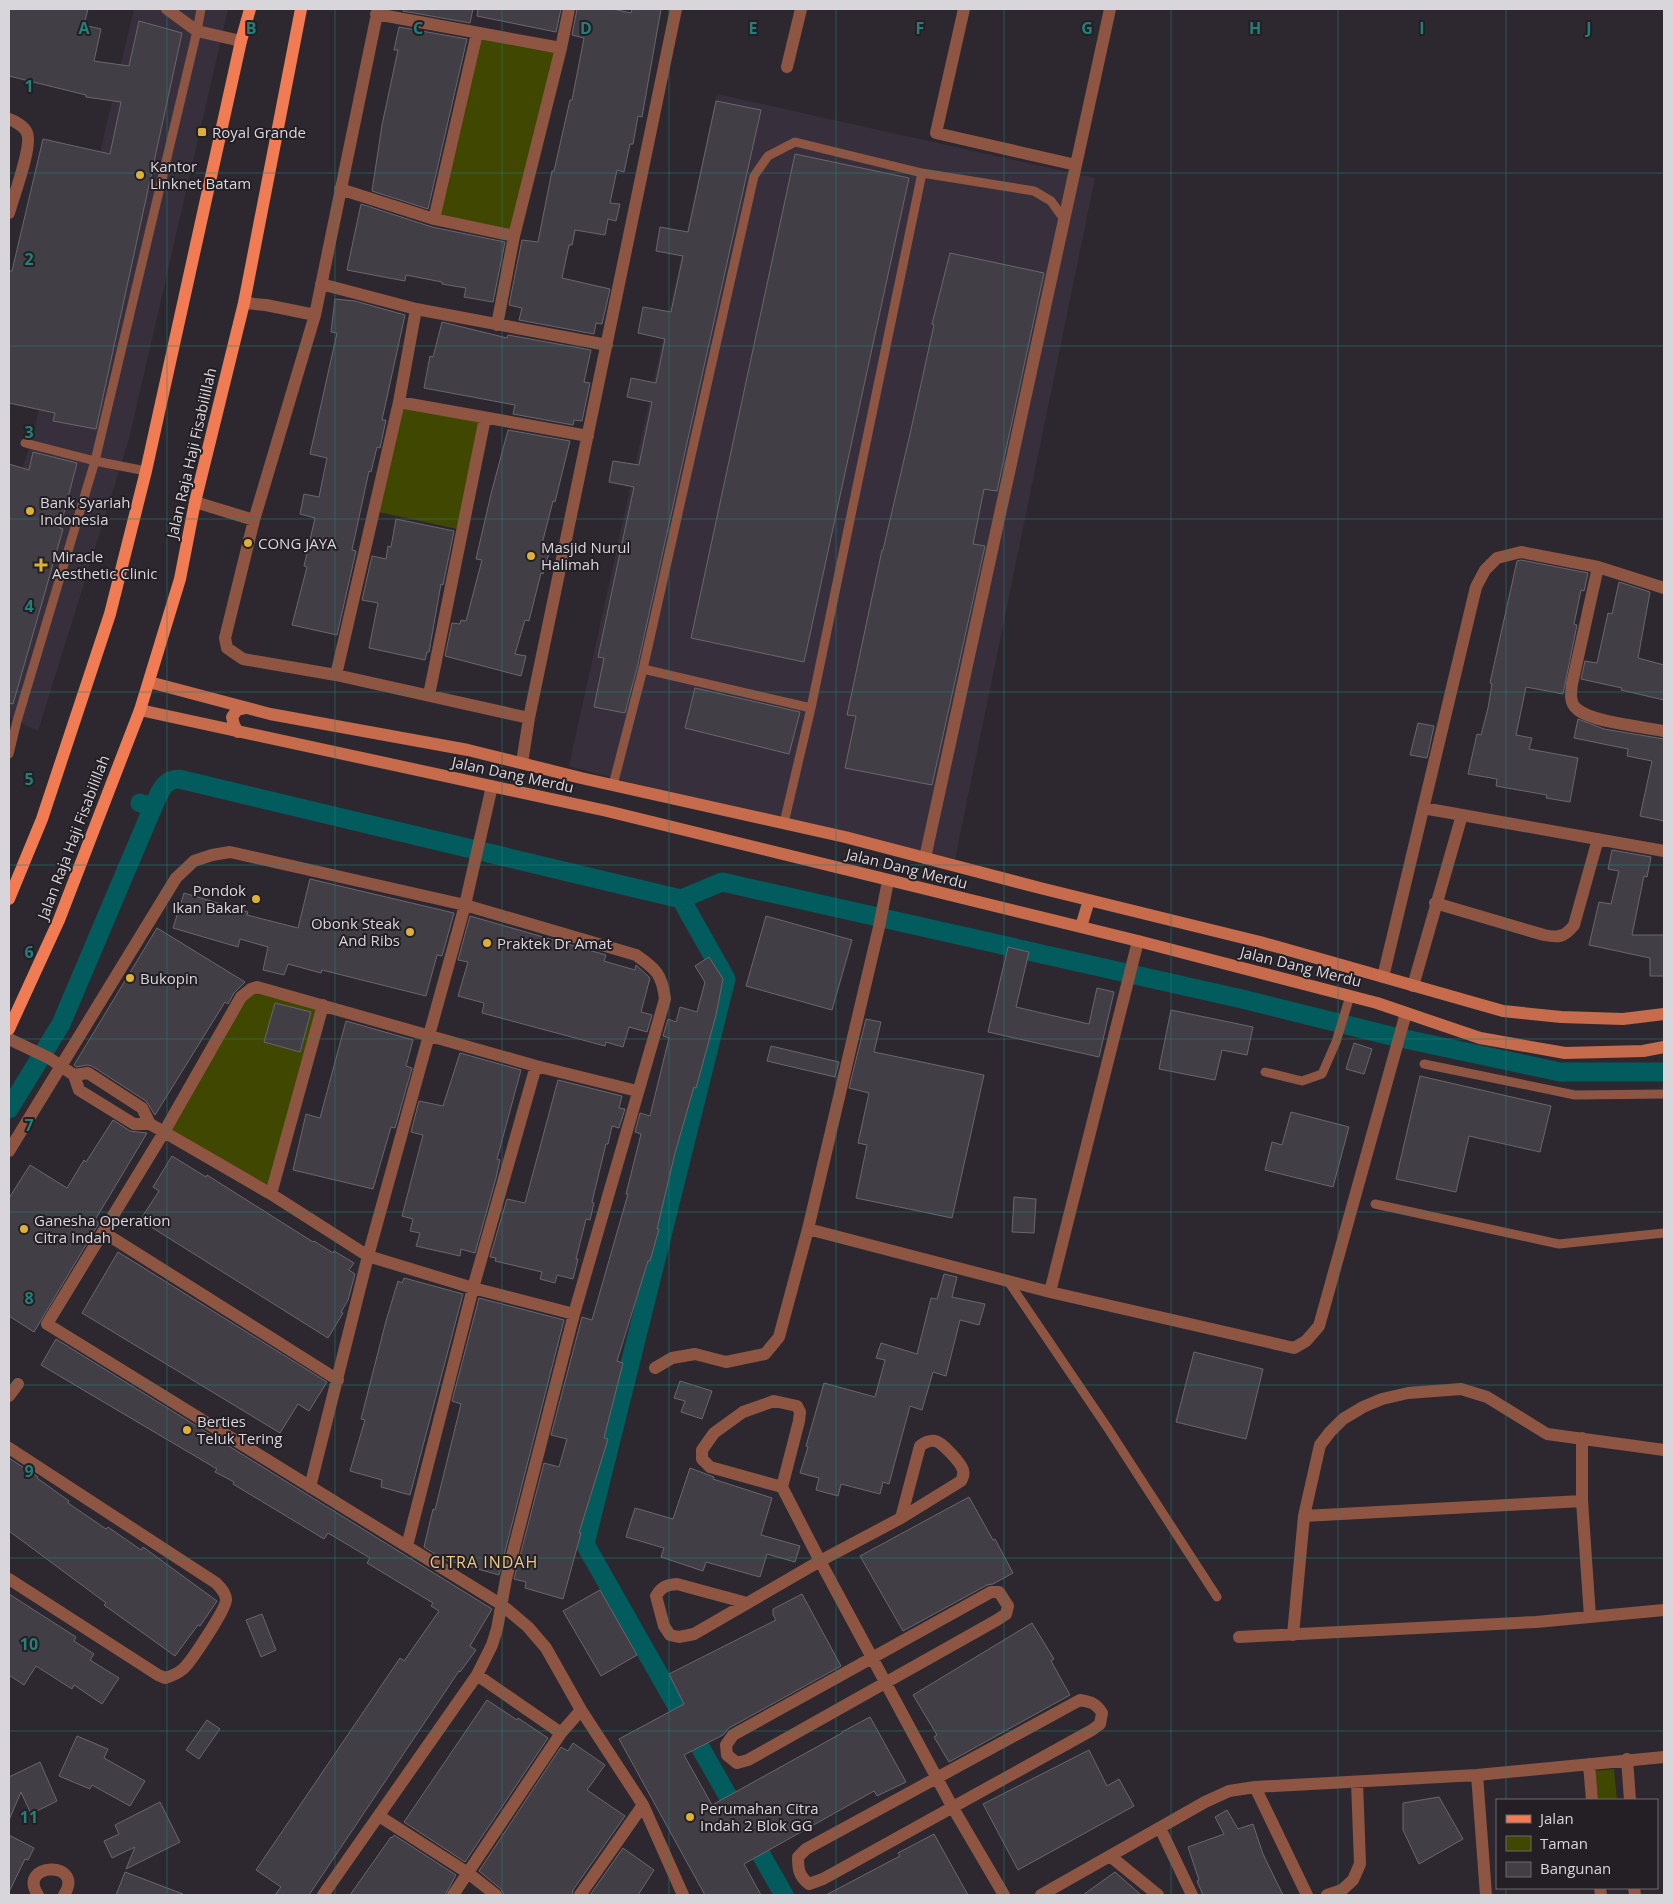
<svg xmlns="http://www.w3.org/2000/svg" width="1673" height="1904" viewBox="0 0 1673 1904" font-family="'Open Sans',sans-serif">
<rect width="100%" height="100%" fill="#2d282f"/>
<path fill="#37303c" d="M134 9H228L129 439 38 731 9 717V505L32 440Z
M717 94 1095 178 953 869 569 766Z"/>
<path fill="#404701" d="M477 33 561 48 514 236 434 219Z
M399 402 485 418 462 530 374 511Z
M256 990 321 1006 265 1198 160 1133 243 999Z
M1614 1769 1617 1800H1598L1595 1771Z"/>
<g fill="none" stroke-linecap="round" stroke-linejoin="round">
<path stroke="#025b5d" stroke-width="19" d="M153 807C159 794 163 779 179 779L681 899 722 882 1242 999 1391 1036 1560 1072H1664
M681 899 726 979 585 1544 784 1895
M9 1109 61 1024 153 807 140 803"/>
</g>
<path fill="#423e45" stroke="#6b666e" d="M9 9H88L84 25 101 29 94 61 129 66 139 21 182 33 96 429 53 421 55 413 9 403V271H12L43 139 110 154 121 102 86 97V95L9 76Z
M403 9H473L470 23 403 11Z
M478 9H561L556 32 477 16Z
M577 9H613L631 13 632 9H661L642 117 638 116 633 144H630L624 172 617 170 610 203 620 204 616 221 608 219 605 235 575 230 572 245H569L562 278 610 289 602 324 596 323 594 334 519 320 522 308 509 305 522 240 538 242 552 171H554L570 100H572L584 38 572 35Z
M399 27 467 39 428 209 372 191 382 125 398 50H394Z
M716 101 761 110 637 668 625 713 594 707 604 658 598 657 634 487 609 482 613 461 639 465 652 402 627 397 631 378 656 383 665 339 638 333 643 307 671 312 683 256 656 251 660 227 688 232Z
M795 154 909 178 804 662 691 638Z
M361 204 432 227 505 242 493 302 464 297 466 288 442 284V282L406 275 405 281 347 270Z
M950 253 1044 273 997 491 984 489 973 544 985 546 932 785 845 768 856 716 847 715 882 550H883L910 434 934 325 932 324Z
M335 299 355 301 405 315 382 420H386L380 448 377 447 371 472 369 471 352 550 356 551 337 635 292 625 307 567 304 566 315 518 300 514 304 494 319 497 327 458 310 454 337 333 331 332Z
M442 322 507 338 508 335 591 350 584 382 590 383 582 421 574 420 573 425 513 414 515 405 424 388 430 356 433 357Z
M508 430 570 441 555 502 553 501 542 544 551 546 543 574 541 573 529 621 525 620 515 654 526 656 521 676 445 656 452 623 460 624 461 620 466 621 482 560 476 559 491 494Z
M33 452 77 463 60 528 63 529 13 704 9 703V464L29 470Z
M396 519 454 531 443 585 441 584 429 652H427L425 660 369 648 378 603 362 600 372 556 386 559 388 546 391 547Z
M1521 560 1588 573 1584 591 1581 590 1574 624 1577 625 1563 694 1526 687 1516 735 1532 738 1529 749 1578 758 1570 802 1546 798 1547 795 1496 786 1497 779 1468 774 1477 734 1481 735 1488 708 1492 684 1490 683 1517 561Z
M1619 582 1650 592 1638 658 1664 665V700L1621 690 1622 688 1581 679 1585 661 1597 663 1608 613 1612 614Z
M695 688 800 712 789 754 685 728Z
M1578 719 1604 729 1664 739V821L1640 816 1652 761 1627 756 1628 749 1574 738Z
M1418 723 1434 726 1427 758 1410 755Z
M1612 850 1651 857 1647 877 1644 876 1632 935H1664V976H1650V958L1589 945 1599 902 1611 904 1619 871 1608 869Z
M310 879 454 913 442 956 437 955 426 996 322 970 321 973 288 964 284 975 263 970 268 947 240 939 238 947 173 928 184 893 248 912 247 915 298 928Z
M470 916 606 955 604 961 635 970 636 965 650 978 641 1012 652 1015 647 1032 629 1027 623 1047 606 1042 605 1046 482 1013 484 1003 458 996 468 962 458 960Z
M766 916 852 940 832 1010 746 986Z
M157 928 245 982 234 993 228 1004 225 1002 155 1115 146 1101 92 1066 87 1065 76 1067 74 1065Z
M1008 947 1029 952 1016 1007 1089 1024 1097 988 1114 992 1099 1057 988 1032Z
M709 957 723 979 716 1015 696 1088 694 1087 675 1153 657 1229H659L650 1261H648L617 1361 623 1363 604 1438 608 1439 579 1533H581L563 1599 525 1588 526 1582 514 1579 544 1463 559 1467 567 1439 551 1435 582 1317 592 1320 628 1194H626L641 1134 635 1132 640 1113 650 1116 669 1038 663 1036 668 1019 676 1022 680 1007 697 1012 705 982 695 966Z
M275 1003 311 1012 300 1052 264 1042Z
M1171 1010 1253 1027 1247 1055 1222 1050 1215 1080 1159 1069Z
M866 1019 881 1022 874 1052 984 1075 952 1218 856 1198 867 1145 858 1143 869 1093 849 1088Z
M346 1021 413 1040 406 1066 412 1068 395 1128 391 1127 373 1189 293 1170 306 1114 320 1118Z
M1354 1043 1372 1049 1364 1074 1346 1069Z
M771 1046 839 1062 835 1077 767 1061Z
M460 1053 521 1070 497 1159 500 1160 496 1178 475 1253 461 1249 460 1256 416 1246 420 1233 410 1231 413 1219 402 1216 423 1135 411 1132 419 1101 443 1106Z
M1420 1076 1551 1106 1540 1152 1469 1136 1456 1192 1396 1179Z
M558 1080 622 1096 619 1108 625 1109 619 1128 612 1126 608 1144H606L592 1202 594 1203 590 1220 586 1219 576 1259H578L573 1279 557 1275 555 1283 540 1279 542 1272 495 1261 496 1258 490 1257 507 1199 525 1203Z
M1291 1112 1349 1127 1333 1187 1265 1170 1272 1142 1282 1145Z
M113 1120 130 1131 147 1133 95 1220 99 1223 34 1332 9 1316V1198L30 1165 67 1188 84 1160 86 1162Z
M172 1156 206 1177 207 1175 313 1242 314 1241 333 1253 334 1251 354 1263 349 1270 355 1274 348 1300 341 1312 343 1313 328 1338 140 1220 159 1191 153 1187Z
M1014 1197 1036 1199 1034 1233 1012 1232Z
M118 1252 327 1382 309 1411 298 1404 280 1433 82 1313Z
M944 1274 957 1277 952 1297 985 1304 979 1325 960 1320 946 1376 933 1372 922 1410 910 1406 889 1484 883 1482 880 1494 841 1484 838 1496 816 1490 819 1478 800 1473 808 1447 806 1446 824 1383 875 1397 885 1360 876 1358 881 1343 917 1354 931 1298 937 1299Z
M404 1278 463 1294 410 1495 381 1487 382 1480 350 1471 365 1420 361 1419 386 1321 398 1281 402 1283Z
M479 1298 564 1320 499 1575 443 1559 424 1547 433 1509 435 1510 461 1404 452 1401Z
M56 1339 492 1609 470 1646 476 1650 460 1672 459 1671 309 1895H275L281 1887 256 1870 400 1658 404 1661 439 1611 431 1606 433 1603 367 1563 370 1558 328 1533 324 1539 301 1525 233 1484 234 1482 215 1472 217 1469 41 1365Z
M1194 1352 1263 1369 1246 1439 1176 1422Z
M680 1381 712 1391 702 1419 681 1412 685 1401 674 1398Z
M9 1458 38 1477 37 1478 69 1501 68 1503 106 1529 108 1527 141 1550 143 1547 217 1601 200 1626 198 1625 175 1656 104 1605 106 1603 9 1531Z
M690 1468 714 1477 713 1479 772 1498 761 1535 800 1546 795 1562 767 1554 760 1577 706 1562 703 1571 661 1557 664 1548 626 1537 635 1508 673 1519Z
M969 1497 993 1540 995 1539 1013 1573 993 1584 987 1585 903 1631 860 1556Z
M600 1590 637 1655 601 1676 563 1611Z
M9 1594 76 1637 74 1641 94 1654 90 1660 119 1678 102 1704 74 1685 72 1689 36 1666 24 1685 9 1675Z
M802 1594 841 1666 729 1728 723 1735 684 1755 712 1805 842 1733V1732L870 1717 906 1782 877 1796 874 1791 744 1864 761 1895H705L619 1739 684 1704 669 1674 776 1620 773 1615V1609Z
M262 1614 276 1650 261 1657 246 1620Z
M1032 1623 1054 1659 1051 1661 1070 1695 949 1762 934 1737 937 1735 913 1695Z
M487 1700 517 1720 518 1718 548 1738 465 1862 404 1822Z
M207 1720 220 1729 199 1759 186 1750Z
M77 1736 108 1749 104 1758 145 1781 130 1806 92 1785 90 1789 59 1776Z
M573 1743 605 1765 587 1790 625 1816 573 1890 572 1895H504L501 1889 479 1871 561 1747 568 1751Z
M1089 1750 1107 1786 1119 1779 1134 1806 1018 1870 983 1804Z
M40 1762 57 1801 31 1814 21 1792 9 1820V1777Z
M1439 1797 1463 1839 1419 1864 1403 1830V1803Z
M160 1802 180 1842 126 1869 135 1847 112 1858 104 1841 119 1834 115 1825Z
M1227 1810 1238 1829 1253 1824 1263 1854 1283 1895H1203L1197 1881 1199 1880 1188 1847 1224 1834 1215 1817Z
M934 1834 968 1895H826L900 1856 898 1853Z
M9 1835 34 1848 28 1860 25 1859 9 1892Z
M394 1835 456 1875 445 1895H350L391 1837 392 1838Z
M623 1848 654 1870 638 1895H590Z
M125 1872 183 1894 182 1895H116Z
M1115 1872 1141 1895H1083Z"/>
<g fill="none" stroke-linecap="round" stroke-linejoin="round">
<path stroke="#8e5642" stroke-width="9" d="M922 173 1034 191 1051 201 1064 219
M25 443 95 461 146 471
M643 669 811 708
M9 754 17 721 95 461 197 31 201 9
M613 785 643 669 754 176 768 156 795 142 922 173 811 708 784 823
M1424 1064 1575 1095 1664 1094
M1265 1072 1302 1081 1322 1074 1336 1042 1350 996
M1375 1204 1559 1244 1664 1233
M1008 1281 1107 1427 1217 1597"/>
<path stroke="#8e5642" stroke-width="12" d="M167 9 197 31 241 41
M378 9 315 315 254 520 225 638 227 648 243 659 336 675 529 718
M964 9 936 133 1076 165
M376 14 561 48
M787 67 801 9
M9 119C15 121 25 127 27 133 33 145 13 198 9 213
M340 189 434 219 514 236
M434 219 477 33
M321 284 416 309 607 345
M244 303 266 305 315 315
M497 325 514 236 561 48 569 9
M399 402 588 436
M195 502 254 520
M1598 567 1572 684C1571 692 1569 703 1577 709 1591 722 1644 727 1664 731
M336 675 399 402 416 309
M429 695 485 418
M522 763 529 718 676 9
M1423 808 1664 851
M925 858 1110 9
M1435 903 1544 935C1558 938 1565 937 1574 925L1598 839
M1383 977 1476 587 1485 570 1497 558 1521 552 1598 567 1664 588
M1413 986 1462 815
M9 1039 49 1058 74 1075 88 1073 142 1108 150 1124
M74 1075 79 1090 134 1124H150L164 1132 271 1194 368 1256 473 1288 574 1314
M637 1091 536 1066 257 987 251 989 241 997 164 1132 47 1324 502 1605 528 1627 546 1648 581 1710 643 1805 683 1895
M9 1151 176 878 194 861 212 855 230 852 465 905 636 955C656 969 662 974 665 999L574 1314 506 1579 497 1629 492 1645 477 1675 323 1895
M271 1194 323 1005
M808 1229 1050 1292 1294 1348 1306 1341 1319 1326 1406 1013
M103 1232 338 1380
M1050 1292 1138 941
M655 1368 672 1358 695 1354 726 1362 765 1354 779 1337 808 1229 879 927 888 881
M9 1396 18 1384
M1582 1438V1501L1590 1617
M9 1448 216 1583C220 1587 226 1593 226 1600 226 1609 191 1662 183 1669 177 1674 172 1676 165 1678L158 1675 9 1579
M310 1487 368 1256 465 905 492 786
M782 1487 710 1467 702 1459V1450L714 1433 743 1412 774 1401 797 1406 800 1412 799 1421 782 1487 820 1561 953 1808 1004 1895
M1304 1516 1582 1501
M407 1546 473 1288 536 1066
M991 1592H999L1008 1606 1006 1614 997 1620 748 1760 737 1763 727 1755 726 1745 733 1735Z
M747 1603 677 1584C667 1585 662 1586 656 1596L664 1626 670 1635 679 1637 694 1634 820 1561 901 1518 961 1481C963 1477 964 1475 963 1470 961 1463 942 1442 935 1441 929 1440 924 1443 920 1446L901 1518
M1293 1635 1304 1516 1320 1445 1330 1432 1343 1419 1363 1407 1382 1399 1408 1393 1461 1389 1487 1397 1547 1434 1664 1450
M1239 1637 1536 1622 1664 1610
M477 1675 561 1733
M1080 1700C1091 1702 1096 1703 1102 1713L1100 1724 1092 1730 823 1879 809 1884C799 1876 798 1870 798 1857L806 1849Z
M1627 1759 1630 1800
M1589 1764 1592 1800
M1477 1775 1486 1895
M1255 1787 1307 1895
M379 1816 468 1873 496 1895
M1160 1828 1192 1895
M1110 1856 1158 1895
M1600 1888 1601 1895
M1634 1888 1635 1895
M38 1895C16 1862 86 1860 64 1895
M453 1895 561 1733 581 1710
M580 1895 643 1805
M1041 1895 1205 1802 1229 1791 1255 1787 1477 1775 1664 1757
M1327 1895 1342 1890 1353 1880 1360 1864 1357 1782"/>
<path stroke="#c66c4d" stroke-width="12" d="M149 682 270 714 468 750 581 778 845 837 1044 889 1260 942 1503 1011 1561 1017 1623 1019 1664 1014
M140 710 607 811 1138 941 1377 1003 1480 1038 1565 1053 1643 1051 1664 1047
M238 732 234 725 232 717 237 710 246 708
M1081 927 1089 900"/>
<path stroke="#f17c54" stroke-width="12" d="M9 899 42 819 110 614 146 471 241 41 250 9
M9 1029 59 920 140 710 180 579 195 502 244 303 301 9"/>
</g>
<path fill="none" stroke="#238079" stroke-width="1" stroke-opacity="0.55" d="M167 9V1895M335 9V1895M502 9V1895M669 9V1895M836 9V1895M1004 9V1895M1171 9V1895M1338 9V1895M1506 9V1800M9 173H1664M9 346H1664M9 519H1664M9 692H1664M9 865H1664M9 1039H1664M9 1212H1664M9 1385H1664M9 1558H1664M9 1731H1664M1506 1888V1895"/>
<g fill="#ddb133" stroke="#231f25" stroke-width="2">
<rect x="197" y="127" width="10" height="10" rx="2.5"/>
<circle cx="140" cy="175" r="5"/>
<circle cx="30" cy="511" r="5"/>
<circle cx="248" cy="543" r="5"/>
<circle cx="531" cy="556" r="5"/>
<path d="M38.5 557.5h5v5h5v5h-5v5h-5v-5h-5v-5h5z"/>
<circle cx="256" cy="899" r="5"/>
<circle cx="410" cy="932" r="5"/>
<circle cx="487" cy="943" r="5"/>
<circle cx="130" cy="978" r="5"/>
<circle cx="24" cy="1229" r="5"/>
<circle cx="187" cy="1430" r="5"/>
<circle cx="690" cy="1817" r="5"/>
</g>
<g text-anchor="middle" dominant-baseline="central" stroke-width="4" stroke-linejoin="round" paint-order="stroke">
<g font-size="15" fill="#d9d6db" stroke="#231f25" text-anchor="start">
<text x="212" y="132">Royal Grande</text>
<text x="150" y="166">Kantor<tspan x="150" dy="17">Linknet Batam</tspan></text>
<text x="40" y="502">Bank Syariah<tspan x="40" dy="17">Indonesia</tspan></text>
<text x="258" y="543">CONG JAYA</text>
<text x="541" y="547">Masjid Nurul<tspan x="541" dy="17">Halimah</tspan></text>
<text x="52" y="556">Miracle<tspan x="52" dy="17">Aesthetic Clinic</tspan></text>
<text x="246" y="890" text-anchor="end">Pondok<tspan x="246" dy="17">Ikan Bakar</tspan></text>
<text x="400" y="923" text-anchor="end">Obonk Steak<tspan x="400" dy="17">And Ribs</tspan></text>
<text x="497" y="943">Praktek Dr Amat</text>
<text x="140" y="978">Bukopin</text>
<text x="34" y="1220">Ganesha Operation<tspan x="34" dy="17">Citra Indah</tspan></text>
<text x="197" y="1421">Berties<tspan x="197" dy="17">Teluk Tering</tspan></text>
<text x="700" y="1808">Perumahan Citra<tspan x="700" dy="17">Indah 2 Blok GG</tspan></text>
</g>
<g font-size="15" fill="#d9d6db" stroke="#231f25">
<text transform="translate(191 453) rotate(-77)">Jalan Raja Haji Fisabilillah</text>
<text transform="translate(513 774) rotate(12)">Jalan Dang Merdu</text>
<text transform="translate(73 837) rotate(-69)">Jalan Raja Haji Fisabilillah</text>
<text transform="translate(907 868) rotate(14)">Jalan Dang Merdu</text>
<text transform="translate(1301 966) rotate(14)">Jalan Dang Merdu</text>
</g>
<g font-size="16" letter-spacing="1" fill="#eacc81" stroke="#231f25">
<text x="484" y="1562">CITRA INDAH</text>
</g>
</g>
<g font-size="16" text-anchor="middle" font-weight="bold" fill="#238079" stroke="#231f25" stroke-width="4" stroke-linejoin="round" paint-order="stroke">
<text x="84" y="34">A</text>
<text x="251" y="34">B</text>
<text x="418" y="34">C</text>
<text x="586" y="34">D</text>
<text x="753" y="34">E</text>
<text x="920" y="34">F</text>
<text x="1087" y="34">G</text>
<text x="1255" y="34">H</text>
<text x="1422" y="34">I</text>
<text x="1589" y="34">J</text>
<text x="29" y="92">1</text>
<text x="29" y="265">2</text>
<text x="29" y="438">3</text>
<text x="29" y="612">4</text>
<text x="29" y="785">5</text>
<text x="29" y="958">6</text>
<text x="29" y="1131">7</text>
<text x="29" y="1304">8</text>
<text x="29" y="1477">9</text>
<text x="29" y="1650">10</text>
<text x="29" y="1823">11</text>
</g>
<rect width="1673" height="1904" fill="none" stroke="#d9d6db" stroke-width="20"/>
<rect x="1496" y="1799" width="162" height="90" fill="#231f25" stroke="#6c686e"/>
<rect x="1506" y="1815" width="25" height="8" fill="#f17c54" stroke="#6c686e"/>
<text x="1540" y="1824" font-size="15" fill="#d9d6db">Jalan</text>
<rect x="1506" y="1836" width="25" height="15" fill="#404701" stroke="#6c686e"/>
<text x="1540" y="1849" font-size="15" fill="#d9d6db">Taman</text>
<rect x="1506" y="1862" width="25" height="15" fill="#423e45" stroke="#6c686e"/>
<text x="1540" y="1874" font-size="15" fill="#d9d6db">Bangunan</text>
</svg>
